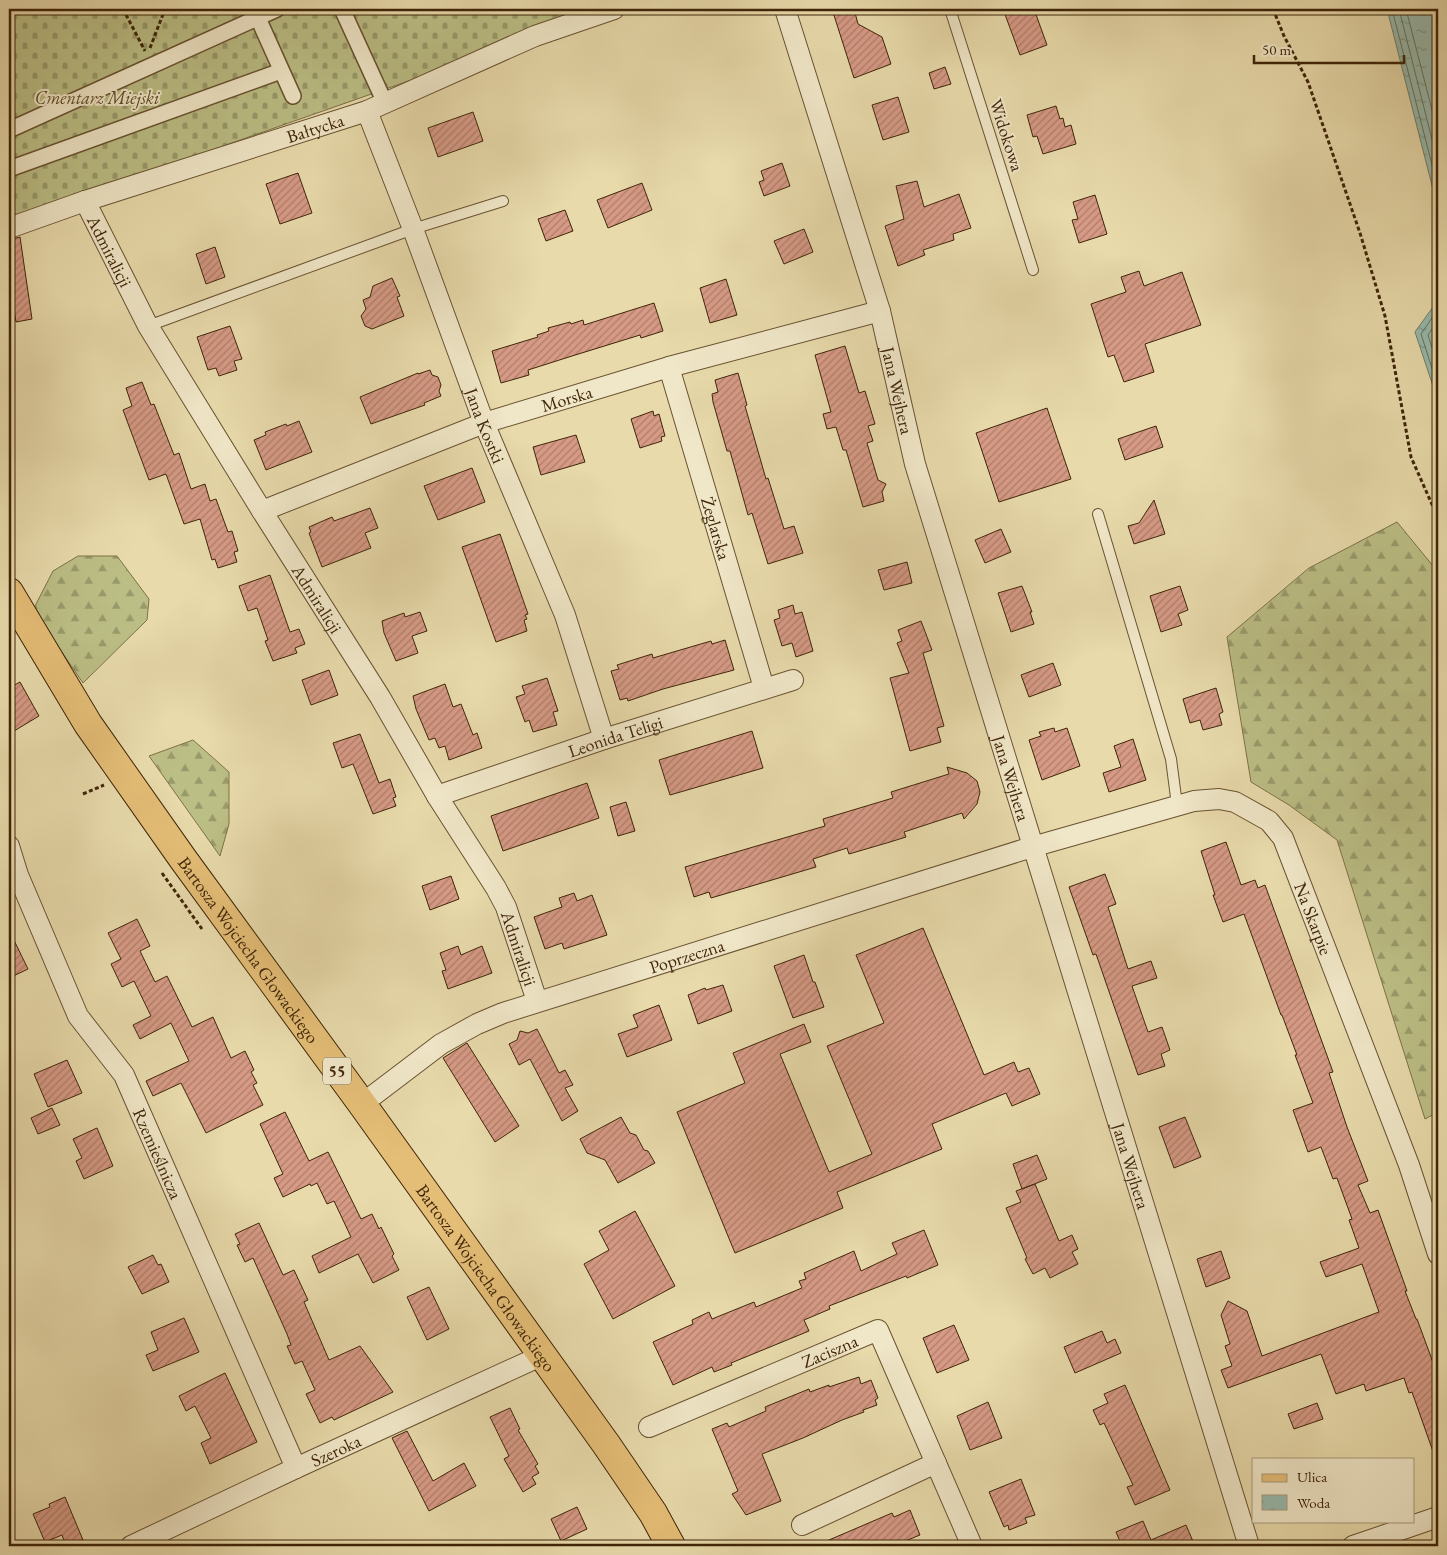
<svg xmlns="http://www.w3.org/2000/svg" width="1447" height="1555" viewBox="0 0 1447 1555" font-family="'EB Garamond',serif">
<defs>
<pattern id="forest-firs" width="22" height="20" patternUnits="userSpaceOnUse" patternTransform="scale(1.25)"><rect width="22" height="20" fill="#bbbe85"/><path d="M5 1l3.5 6h-7zM16 11l3.5 6h-7z" fill="#999a6b"/></pattern>
<pattern id="cemetery-stones" width="16" height="16" patternUnits="userSpaceOnUse" patternTransform="scale(1.25)"><rect width="16" height="16" fill="#bbbe85"/><path d="M2 7V4a2 2 0 0 1 4 0v3zM10 15v-3a2 2 0 0 1 4 0v3z" fill="#999a6b"/></pattern>
<pattern id="water-ripples" width="26" height="14" patternUnits="userSpaceOnUse" patternTransform="scale(1.25)"><rect width="26" height="14" fill="#97baad"/><path d="M2 4q2-2 4 0t4 0M15 11q2-2 4 0t4 0" fill="none" stroke="#7d978b"/></pattern>
<pattern id="building-hatch" width="6" height="6" patternUnits="userSpaceOnUse" patternTransform="scale(1.25)"><rect width="6" height="6" fill="#d69a85"/><path d="M-1 1l2-2M0 6l6-6M5 7l2-2" fill="none" stroke="#af7d6b"/></pattern>
</defs>
<rect width="100%" height="100%" fill="#e8daab"/>
<filter id="stains"><feTurbulence type="fractalNoise" baseFrequency=".004" numOctaves="4"/><feColorMatrix values="0 0 0 0 .2 0 0 0 0 .09 0 0 0 0 .02 0 0 0 .5 -.17"/></filter>
<radialGradient id="worn" r=".72"><stop offset=".6" stop-color="#630" stop-opacity="0"/><stop offset="1" stop-color="#630" stop-opacity=".3"/></radialGradient>
<path fill="url(#forest-firs)" stroke="#7d7246" d="M1397 522 1438 572V1112L1425 1119 1337 840 1289 805 1251 782 1227 637 1309 568Z
M78 556H117L149 599 147 620 83 683 33 610 53 571Z
M193 740 229 772V824L220 856 149 756Z"/>
<path fill="url(#cemetery-stones)" stroke="#7d7246" d="M9 9H614L9 221Z"/>
<path fill="url(#water-ripples)" stroke="#747e6b" d="M1387 9H1438V209Z
M1438 300V401L1415 332Z"/>
<g fill="none" stroke-linecap="round" stroke-linejoin="round">
<path stroke="#6b705a" stroke-width="1" d="M1392 9 1438 188
M1399 9 1438 163
M1406 9 1438 133
M1438 309 1421 334 1438 387
M1438 320 1428 335 1438 367"/>
</g>
<path fill="url(#building-hatch)" stroke="#3f2508" d="M832 9H854L858 24 882 37 891 64 854 78Z
M1003 9H1034L1047 45 1020 55Z
M945 67 951 84 934 89 929 73Z
M898 97 909 132 883 140 872 105Z
M1056 106 1060 119 1063 118 1065 127 1071 125 1076 144 1043 154 1037 136 1033 137 1027 115Z
M473 112 483 141 438 157 428 128Z
M782 163 790 186 764 196 759 182 764 180 761 171Z
M298 173 312 213 280 224 266 184Z
M917 181 924 207 959 194 971 228 953 234 954 240 923 250 925 255 898 266 885 226 904 219 896 186Z
M642 183 652 210 608 228 597 200Z
M1095 195 1107 234 1079 243 1072 220 1078 219 1073 202Z
M565 210 573 231 546 241 538 219Z
M804 229 813 252 784 264 774 241Z
M20 237 32 319 16 322 9 279V240Z
M215 247 225 277 206 284 196 254Z
M1139 271 1144 286 1182 272 1201 325 1145 344 1154 372 1124 382 1114 355 1108 357 1091 304 1126 292 1121 277Z
M392 278 400 296 397 297 404 316 372 329 365 326 361 316 366 309 363 300 370 297 373 286Z
M726 279 737 315 710 323 700 288Z
M654 303 663 331 641 338 640 335 572 356 528 370 529 375 501 383 492 351 538 337 537 335 549 331 548 328 570 322 571 324 583 320 584 325Z
M230 326 242 359 234 361 237 370 219 376 216 368 208 370 197 337Z
M845 346 859 393 865 391 875 424 868 426 873 441 867 443 878 480 886 484 882 492 884 501 863 507 846 450H843L836 427 827 429 823 414 831 412 815 355Z
M430 370 432 375 438 377 441 385 439 391 441 396 424 403 425 405 371 424 360 397 418 373V374Z
M738 373 747 405 745 406 766 479 768 478 784 529 794 526 803 553 768 564 752 513 748 515 730 451H727L713 402 712 394 718 392 715 380Z
M142 382 151 405 154 404 174 455 179 453 191 489 205 484 210 501 216 499 228 532 232 531 238 551 234 552 237 562 218 568 215 559 212 560 200 519 184 524 166 474 149 480 123 410 132 406 126 388Z
M1047 408 1071 479 999 502 976 433Z
M653 411 654 416 659 414 665 436 661 437 662 441 640 448 631 419Z
M299 421 312 452 266 470 254 440 266 435 265 432 286 424 287 426Z
M1156 426 1163 447 1125 460 1118 439Z
M576 435 585 462 541 475 533 447Z
M472 468 485 502 438 520 424 486Z
M1154 500 1165 534 1134 544 1128 526 1139 523Z
M370 508 378 528 365 533 371 548 322 567 309 533 311 532 309 527 332 517 334 521Z
M1001 529 1011 552 985 563 975 540Z
M500 534 528 614 525 615 527 619 524 620 527 631 496 642 462 547Z
M907 562 912 583 884 590 878 570Z
M270 575 290 632 299 629 305 644 295 648 297 653 273 661 265 641 268 640 257 608 248 611 239 586Z
M1022 586 1032 612H1030L1034 624 1011 632 998 593Z
M1180 586 1188 610 1178 614 1182 625 1161 632 1150 596Z
M793 605 795 614 802 612 813 651 796 657 792 643 782 646 774 620 780 618 778 610Z
M420 612 427 631 412 636 418 653 396 661 384 633 382 621 404 613 405 617Z
M921 621 932 650 923 653 944 726 937 728 941 742 910 751 890 678 909 673 897 643 902 641 898 630Z
M725 640 734 670 663 689 628 701 627 698 620 700 611 671 619 669 617 665 652 654 653 658 711 641 712 644Z
M1053 663 1061 685 1029 697 1021 675Z
M329 670 338 695 311 705 302 680Z
M547 678 558 711 553 712 557 725 533 732 529 720 525 722 516 697 525 694 522 686Z
M20 682 39 716 9 734V688Z
M445 684 453 707 461 704 473 735 477 733 482 748 449 760 445 746 439 748 435 738 429 740 416 709 413 696Z
M1216 688 1223 712 1219 714 1222 725 1203 730 1200 720 1190 723 1183 699Z
M1054 728 1055 732 1067 728 1080 766 1042 780 1029 740 1041 736 1039 732Z
M752 731 763 768 670 795 659 760Z
M360 734 379 783 390 779 396 797 393 798 396 806 373 814 353 764 342 768 333 743Z
M1133 739 1146 780 1109 792 1103 773 1121 767 1114 746Z
M947 767 967 773 977 781 980 792 977 804 964 819 962 813 904 832 906 837 890 842 849 854 847 848 813 859 816 867 711 898 709 892 694 897 685 867 825 826 823 819 893 798 891 792 949 774Z
M587 783 599 818 503 851 491 816Z
M626 802 635 831 618 836 610 807Z
M1226 842 1241 885 1255 880 1258 888 1265 885 1333 1072 1329 1073 1347 1127 1368 1181 1358 1185 1370 1213 1378 1210 1407 1291H1405L1416 1319H1417L1438 1376V1460H1436L1412 1392 1409 1393 1404 1378 1366 1391 1364 1384 1336 1394 1321 1354 1228 1388 1221 1370 1232 1366 1225 1346 1230 1344 1221 1315 1228 1301 1247 1311 1262 1356 1379 1312 1362 1264 1326 1277 1320 1262 1359 1248 1349 1220 1352 1219 1337 1178 1333 1179 1321 1147 1308 1152 1293 1110 1313 1103 1295 1055H1297L1282 1015H1281L1244 914 1223 922 1213 895H1215L1201 851Z
M1105 874 1116 904 1108 907 1128 969 1151 961 1157 978 1132 986 1148 1032 1162 1027 1170 1050 1161 1054 1165 1066 1138 1075 1096 954 1093 955 1069 887Z
M451 876 459 899 430 910 422 886Z
M574 893 577 901 592 895 607 935 564 949 562 943 545 949 534 917 562 907 559 898Z
M137 919 150 946 140 951 155 982 167 976 192 1027 213 1017 231 1058 245 1051 254 1070 251 1072 257 1083 253 1085 263 1105 206 1133 181 1083 153 1096 146 1081 189 1061 171 1023 140 1039 133 1025 151 1016 134 981 122 987 111 964 121 959 108 933Z
M923 928 984 1075 1014 1062 1018 1072 1029 1068 1040 1094 1012 1106 1006 1093 932 1124 942 1149 837 1192 843 1208 735 1253 677 1112 745 1083 733 1053 804 1024 811 1042 780 1054 829 1172 872 1154 827 1046 884 1023 856 955Z
M9 930 28 969 9 978Z
M458 946 461 955 482 946 492 973 448 989 442 971 446 970 440 953Z
M804 955 813 982H815L824 1007 793 1018 774 966Z
M723 985 732 1011 698 1024 688 995 705 988 706 990Z
M659 1005 672 1040 627 1057 618 1034 638 1027 633 1015Z
M537 1029 559 1073 565 1070 573 1085 565 1088 578 1111 562 1121 530 1059 519 1065 509 1044 517 1040 520 1031 528 1033Z
M467 1043 519 1126 495 1142 443 1058Z
M67 1060 82 1093 48 1107 34 1074Z
M52 1108 60 1125 38 1134 31 1118Z
M285 1112 309 1161 328 1152 361 1219 372 1214 379 1229 381 1227 394 1254 392 1256 399 1270 373 1283 358 1254 319 1273 312 1256 351 1237 334 1201 327 1204 317 1183 311 1186 310 1184 283 1197 274 1178 283 1174 260 1124Z
M621 1117 630 1133 636 1135 644 1150 648 1151 655 1163 618 1183 605 1160 587 1153 580 1139Z
M1185 1117 1201 1157 1174 1168 1159 1127Z
M97 1128 113 1166 84 1179 76 1161 82 1158 73 1139Z
M1037 1155 1047 1179 1022 1189 1013 1164Z
M1035 1184 1059 1241 1072 1235 1078 1249 1072 1252 1078 1264 1050 1278 1045 1268 1033 1274 1025 1259 1027 1258 1006 1208 1021 1202 1016 1191Z
M635 1211 675 1286 613 1319 584 1264 609 1250 599 1231Z
M259 1223 283 1275 294 1270 308 1300 304 1302 329 1360 360 1346 393 1392 334 1420 332 1417 320 1423 306 1394 315 1390 302 1361 295 1364 287 1346 291 1345 287 1334 253 1258 245 1262 237 1245 240 1244 235 1234Z
M924 1230 938 1265 907 1278 906 1276 829 1306 830 1309 804 1320 809 1331 731 1363 732 1365 714 1372 712 1367 673 1385 653 1342 693 1324 692 1320 709 1312 712 1319 754 1302 756 1307 802 1288 799 1281 806 1279 804 1273 854 1251 861 1271 897 1254 892 1243Z
M1221 1251 1230 1278 1206 1287 1197 1259Z
M153 1255 158 1265 161 1264 169 1282 142 1294 128 1267Z
M429 1287 449 1329 427 1340 407 1297Z
M184 1318 199 1352 153 1371 146 1355 158 1350 151 1332Z
M954 1325 969 1360 937 1373 923 1338Z
M1102 1331 1107 1343 1115 1339 1121 1353 1075 1373 1064 1347Z
M225 1373 257 1442 210 1464 201 1443 211 1438 195 1406 186 1411 179 1396Z
M859 1377 861 1384 871 1380 878 1398 875 1400 877 1405 863 1410 864 1412 842 1420 803 1438 762 1454 781 1501 746 1515 732 1494 738 1491 712 1429 727 1423 729 1427 766 1411 765 1407 809 1389 810 1392 829 1385V1387Z
M1125 1385 1170 1490 1135 1505 1127 1487 1133 1485 1104 1423 1100 1425 1093 1410 1108 1403 1104 1394Z
M988 1402 1002 1438 970 1450 957 1416Z
M1317 1403 1323 1419 1294 1429 1288 1414Z
M510 1408 520 1429 518 1430 538 1464 535 1466 539 1473 532 1477 536 1484 523 1492 504 1459 509 1456 490 1417Z
M407 1431 433 1481 464 1463 476 1486 429 1511 392 1438Z
M1021 1479 1035 1515 1025 1518 1027 1523 1009 1530 1008 1525 1004 1527 989 1492Z
M65 1497 83 1540 66 1546 62 1535 45 1542 33 1514 50 1507 49 1504Z
M577 1507 587 1529 561 1541 551 1519Z
M910 1510 920 1535 893 1546H815L892 1513 894 1517Z
M1143 1521 1151 1540 1186 1525 1195 1546H1122L1116 1532Z"/>
<g fill="none" stroke-linecap="round" stroke-linejoin="round">
<g stroke="#695231" stroke-width="12">
<path id="service" d="M950 9 1033 270
M148 326 413 229 503 201
M1098 514 1171 759 1177 805"/>
</g>
<g stroke="#695231" stroke-width="18">
<path id="pedestrian" d="M342 9 385 103
M258 18 293 96
M9 130 277 9
M9 169 281 71"/>
</g>
<g stroke="#695231" stroke-width="22">
<g id="minor">
<path id="s1" d="M785 9 880 311 915 464 1249 1546"/>
<path id="s2" d="M367 111 413 229 484 423 565 615 604 739"/>
<path id="s3" d="M85 201 148 326 262 511 380 697 437 796 496 888 506 907 537 1001"/>
<path id="s4" d="M9 228 85 201 367 111 535 36 614 9"/>
<path id="s5" d="M669 367 764 688"/>
<path id="s6" d="M262 511 484 423 669 367 880 311"/>
<path id="s7" d="M437 796 604 739 793 680"/>
<path id="s8" d="M9 846 18 875 78 1016 124 1075 296 1468"/>
<path id="s9" d="M362 1104 441 1044 477 1024 503 1013 1032 847 1194 801 1219 799 1235 802 1269 821 1283 838 1409 1165 1438 1254"/>
<path id="s10" d="M649 1427 878 1330 972 1546"/>
<path d="M802 1525 936 1463"/>
<path id="s11" d="M131 1546 296 1468 543 1355"/>
<path d="M1353 1546 1438 1517"/>
</g>
</g>
<g stroke="#3f2508" stroke-width="30">
<g id="primary">
<path id="s12" d="M9 592 88 724 183 859 362 1104 606 1444 653 1513 671 1546"/>
</g>
</g>
<path stroke="#3f2508" stroke-width="3" stroke-dasharray="4 2.5" stroke-linecap="butt" d="M123 9 145 51
M1273 9 1284 36 1308 82 1360 233 1385 316 1411 457 1438 518
M150 48 165 9
M83 794 104 785
M162 873 202 929"/>
<use href="#service" stroke="#f0e7c8" stroke-width="10"/>
<use href="#pedestrian" stroke="#f0e7c8" stroke-width="15"/>
<use href="#minor" stroke="#f0e7c8" stroke-width="20"/>
<use href="#primary" stroke="#e4bd76" stroke-width="28"/>
</g>
<g text-anchor="middle" dominant-baseline="central" stroke-width="4" stroke-linejoin="round" paint-order="stroke">
<rect fill="#f0e7c8" stroke="#745f42" stroke-width="1" x="323" y="1057.5" width="28" height="27" rx="4"/>
<g font-size="16" font-weight="bold" fill="#3f2508">
<text x="337" y="1071">55</text>
</g>
<g font-size="18" font-style="italic" fill="#5e4b27" stroke="#f0e7c8">
<text x="97" y="97">Cmentarz Miejski</text>
</g>
<g font-size="18" fill="#3f2508" stroke="#f0e7c8">
<text stroke="none"><textPath href="#s4" startOffset="322">Bałtycka</textPath></text>
<text transform="translate(1007 135) rotate(72)">Widokowa</text>
<text stroke="none"><textPath href="#s3" startOffset="56">Admiralicji</textPath></text>
<text stroke="none"><textPath href="#s1" startOffset="398">Jana Wejhera</textPath></text>
<text stroke="none"><textPath href="#s6" startOffset="325">Morska</textPath></text>
<text stroke="none"><textPath href="#s2" startOffset="336">Jana Kostki</textPath></text>
<text stroke="none"><textPath href="#s5" startOffset="168">Żeglarska</textPath></text>
<text stroke="none"><textPath href="#s3" startOffset="461">Admiralicji</textPath></text>
<text stroke="none"><textPath href="#s7" startOffset="188">Leonida Teligi</textPath></text>
<text stroke="none"><textPath href="#s1" startOffset="802">Jana Wejhera</textPath></text>
<text stroke="none"><textPath href="#s9" startOffset="1080">Na Skarpie</textPath></text>
<text stroke="none"><textPath href="#s3" startOffset="866">Admiralicji</textPath></text>
<text stroke="none"><textPath href="#s12" startOffset="431">Bartosza Wojciecha Głowackiego</textPath></text>
<text stroke="none"><textPath href="#s9" startOffset="361">Poprzeczna</textPath></text>
<text stroke="none"><textPath href="#s8" startOffset="344">Rzemieślnicza</textPath></text>
<text stroke="none"><textPath href="#s1" startOffset="1208">Jana Wejhera</textPath></text>
<text stroke="none"><textPath href="#s12" startOffset="836">Bartosza Wojciecha Głowackiego</textPath></text>
<text stroke="none"><textPath href="#s10" startOffset="196">Zaciszna</textPath></text>
<text stroke="none"><textPath href="#s11" startOffset="226">Szeroka</textPath></text>
</g>
</g>
<rect width="1447" height="1555" fill="none" stroke="#e8daab" stroke-width="30"/>
<rect x="10" y="10" width="1427" height="1535" fill="none" stroke="#3f2508" stroke-width="2.5"/>
<rect x="15" y="15" width="1417" height="1525" fill="none" stroke="#3f2508"/>
<rect x="1252" y="1458" width="162" height="65" fill="#f0e7c8" stroke="#a9997b"/>
<rect x="1262" y="1474" width="25" height="8" fill="#e4bd76" stroke="#a9997b"/>
<text x="1297" y="1482" font-size="15" fill="#3f2508">Ulica</text>
<rect x="1262" y="1495" width="25" height="15" fill="url(#water-ripples)" stroke="#a9997b"/>
<text x="1297" y="1508" font-size="15" fill="#3f2508">Woda</text>
<path d="M1254 55v8h150v-8" fill="none" stroke="#3f2508" stroke-width="2.5"/>
<text x="1262" y="55" font-size="15" fill="#3f2508" stroke="#f0e7c8" stroke-width="4" paint-order="stroke">50 m</text>
<rect width="100%" height="100%" filter="url(#stains)"/>
<rect width="100%" height="100%" fill="url(#worn)"/>
</svg>
